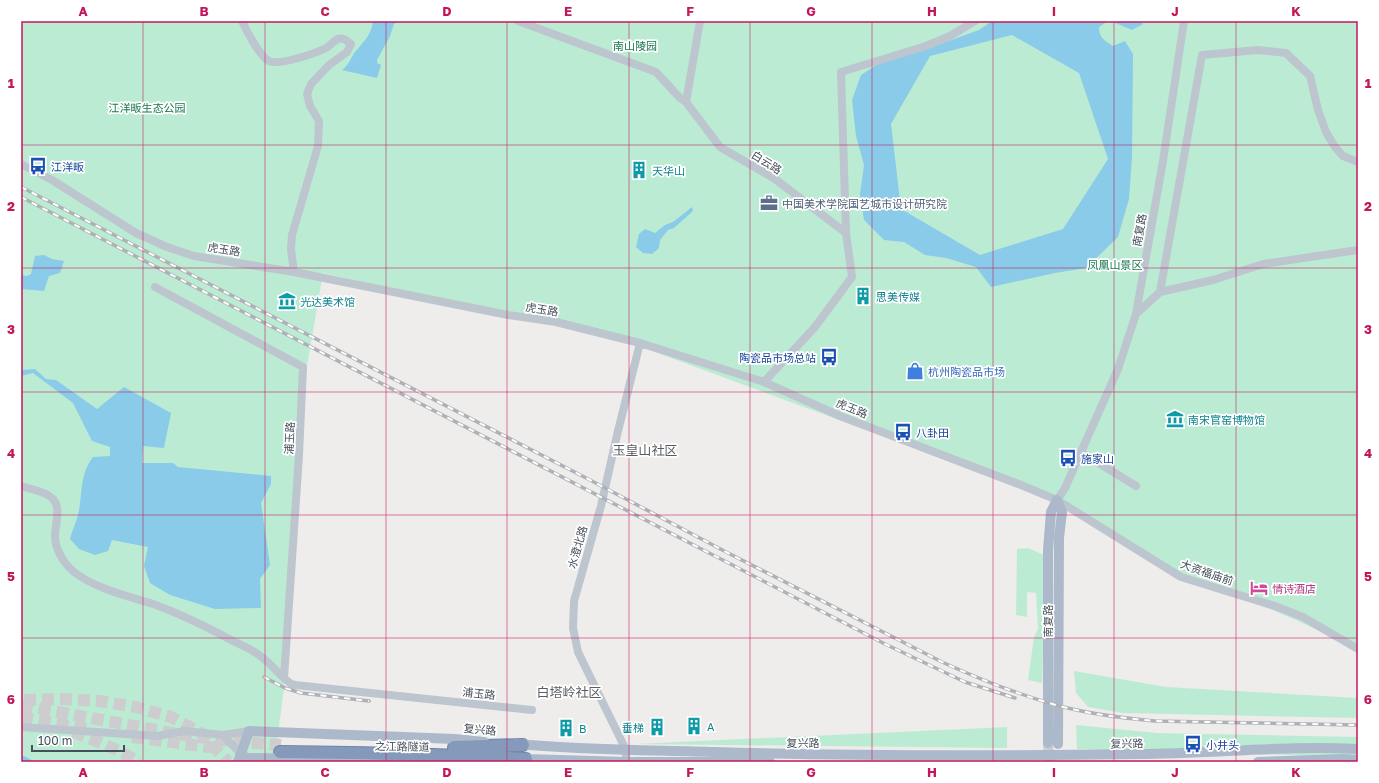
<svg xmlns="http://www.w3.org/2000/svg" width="1379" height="783" viewBox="0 0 1379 783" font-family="'Golos Text','Noto Sans SC',sans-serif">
<rect width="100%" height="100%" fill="#efecec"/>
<path fill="#bbecd3" d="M21 21H1358V651C1329 635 1300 621 1270 609 1244 599 1217 594 1191 583L1071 510 1031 491 617 338 323 273 303 389 286 673 276 749 277 762H21Z
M1028 548 1046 556 1042 683 1028 680 1034 637 1038 629 1036 593 1027 592V617L1016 615 1017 549Z
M1074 671 1166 687 1358 698V718L1123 713 1088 707 1076 693Z
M1076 725 1157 733 1358 737V757L1077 749Z
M1007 727V748L634 744Z"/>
<path fill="#89cbe8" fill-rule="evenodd" d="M373 21H398L394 24 390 36 377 60V63L381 65 377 78 342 70C349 65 350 59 355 52 364 41 371 36 373 21Z
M992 21H1108L1099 27C1099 38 1105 41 1113 46L1125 41 1133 54 1132 158 1129 199 1118 237 1086 268 1055 273 991 287 976 267 946 258 925 255 904 242 884 240 864 220 860 194 864 165 856 136 852 100 861 75 881 62 918 52 979 30ZM1012 35 1079 73 1108 159 1063 229 980 255 901 209 891 124 930 56Z
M1111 21H1140L1143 24 1132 30Z
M692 207 693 211 674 228 668 230 660 240 659 248 652 254 643 253 636 247 639 234 645 229 655 233 665 225 673 222Z
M44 255 52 259 64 261 60 273 49 276 44 291 21 289V275L27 276 31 274 35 256Z
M35 369 46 379 56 380 97 409 124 387 171 413 164 448 143 446 142 463H173L178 467 271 476V484L261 503 270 565 260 579 261 608 215 609 170 595 150 583 144 566 148 547 112 540 108 551 95 555 79 549 70 539C72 531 76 523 78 515 83 494 79 475 93 457L110 456V447L92 441 73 403 33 373 21 376V370Z"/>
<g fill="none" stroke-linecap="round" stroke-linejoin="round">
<path stroke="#89cbe8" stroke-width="6" d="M21 758 29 762"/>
<path stroke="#cdcccf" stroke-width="10" stroke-dasharray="10 5" stroke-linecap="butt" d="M1048 743 1049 762"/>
<path stroke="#cdcccf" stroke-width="12" stroke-dasharray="12 6" stroke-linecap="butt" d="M24 700 61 699 99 701 136 707 171 717 201 733 228 762
M21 705 189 736 230 741 281 745
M21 717 87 729
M73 732C96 740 118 750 139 762
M132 737 217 748"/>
<g stroke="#7085a6" stroke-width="14">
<path id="highway" d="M454 747 523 745
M280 752C362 753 444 754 526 759"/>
</g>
<path stroke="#bdc5ce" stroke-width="8" d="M242 21C246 30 260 57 269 61 279 66 316 53 326 48 330 46 333 41 338 39 343 37 347 41 351 44L347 52 329 65 311 84 307 94 310 106 319 121 318 146 292 235 291 249 294 272
M518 21 656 72 680 98 686 102 720 147 775 179 846 233
M686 102 700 21
M21 164 52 180 136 233 167 247 194 256 294 272 508 315 556 322 640 343 764 382 840 416 1021 485 1057 500 1181 577 1275 606 1303 617 1358 649
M155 287 303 367 299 455 284 678 291 684 295 685 532 710
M1160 292 1202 55 1258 50 1286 53 1310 76 1318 110 1326 132 1335 147 1343 156 1358 162
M1136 314 1160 292 1213 280 1263 264 1358 250
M764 382 815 327 852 277 846 233 841 72 926 46 950 36 975 21
M1081 452 1136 486
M21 486C30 489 45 491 52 498 62 507 55 524 55 536 55 549 64 564 74 572 94 588 128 596 153 604 181 614 207 627 233 641 241 645 251 649 259 655 268 661 276 671 284 678
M1057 500 1065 488 1118 369 1136 314 1163 161 1184 21
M21 727 157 736 185 731 223 735 249 731
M223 735 241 754 246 756
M626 762V750L578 652 573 628 574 601 601 506 618 431 640 343"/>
<path stroke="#acb9cb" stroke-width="10" d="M1057 500 1062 512 1059 538 1058 744
M249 731 455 739 484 742
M1048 743V550L1051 512 1057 500
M516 744C582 750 649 750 715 752 856 756 997 756 1138 754 1211 754 1285 745 1358 749
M519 761 526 759 626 762H770
M238 762 249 731
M247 762 249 758 460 762
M1258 762 1343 759 1358 760"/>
<use href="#highway" stroke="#859aba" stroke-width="12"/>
<g stroke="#aeb1b6" stroke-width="3.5">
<path id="rail" d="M21 187 590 480 728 553 942 662C979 679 1017 694 1056 705 1088 714 1122 718 1155 721L1358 725
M21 197 885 644 965 682 1015 698
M264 677 285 688 301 693 369 701"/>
</g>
<use href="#rail" stroke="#fff" stroke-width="2" stroke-dasharray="6" stroke-linecap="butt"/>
</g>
<path fill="none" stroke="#c2185b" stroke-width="1" stroke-opacity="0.55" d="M143 21V762M265 21V762M386 21V762M507 21V762M629 21V762M750 21V762M872 21V762M993 21V762M1114 21V762M1236 21V762M21 145H1358M21 268H1358M21 392H1358M21 515H1358M21 638H1358"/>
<defs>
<g id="bus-bare" transform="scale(1.38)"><path d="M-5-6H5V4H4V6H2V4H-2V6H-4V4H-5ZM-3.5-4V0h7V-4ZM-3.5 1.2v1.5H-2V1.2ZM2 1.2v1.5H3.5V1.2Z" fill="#1a4fb4" stroke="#fff" stroke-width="2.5" paint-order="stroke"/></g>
<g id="building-bare" transform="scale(1.38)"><path d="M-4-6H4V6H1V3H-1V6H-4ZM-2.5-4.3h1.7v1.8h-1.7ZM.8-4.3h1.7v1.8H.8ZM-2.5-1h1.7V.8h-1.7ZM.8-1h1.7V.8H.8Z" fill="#0f9aa8" stroke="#fff" stroke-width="2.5" paint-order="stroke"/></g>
<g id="office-bare" transform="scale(1.38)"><path d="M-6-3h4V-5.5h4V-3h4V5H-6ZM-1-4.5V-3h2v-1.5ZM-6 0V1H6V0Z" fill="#5c6f8a" stroke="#fff" stroke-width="2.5" paint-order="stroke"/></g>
<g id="museum-bare" transform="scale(1.38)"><path d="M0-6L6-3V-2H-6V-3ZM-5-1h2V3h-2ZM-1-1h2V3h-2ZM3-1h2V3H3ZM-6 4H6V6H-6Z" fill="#0f9aa8" stroke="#fff" stroke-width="2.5" paint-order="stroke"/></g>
<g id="shop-bare" transform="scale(1.38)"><path d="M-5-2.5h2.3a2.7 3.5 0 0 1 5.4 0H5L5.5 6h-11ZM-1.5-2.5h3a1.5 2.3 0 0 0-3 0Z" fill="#3f7fe0" stroke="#fff" stroke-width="2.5" paint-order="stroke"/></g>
<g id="hotel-bare" transform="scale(1.38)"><path d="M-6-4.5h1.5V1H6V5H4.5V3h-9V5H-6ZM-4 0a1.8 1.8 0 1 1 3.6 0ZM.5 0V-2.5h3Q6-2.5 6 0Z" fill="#d1479c" stroke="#fff" stroke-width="2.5" paint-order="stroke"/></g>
</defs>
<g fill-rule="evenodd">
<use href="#bus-bare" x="38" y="166"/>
<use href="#building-bare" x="639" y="170"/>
<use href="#office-bare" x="769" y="203"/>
<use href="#building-bare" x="863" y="296"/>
<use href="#museum-bare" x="287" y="301"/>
<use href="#bus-bare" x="829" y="357"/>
<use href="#shop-bare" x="915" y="371"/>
<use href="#museum-bare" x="1175" y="419"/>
<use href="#bus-bare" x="903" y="432"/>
<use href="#bus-bare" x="1068" y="458"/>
<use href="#hotel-bare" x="1259" y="588"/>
<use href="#building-bare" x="694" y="726"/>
<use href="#building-bare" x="657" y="727"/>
<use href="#building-bare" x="566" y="728"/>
<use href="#bus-bare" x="1193" y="744"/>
</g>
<g text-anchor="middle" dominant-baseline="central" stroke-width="3.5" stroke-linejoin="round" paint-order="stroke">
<g font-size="11" fill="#197751" stroke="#fff">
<text x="635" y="45">南山陵园</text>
<text x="147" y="107">江洋畈生态公园</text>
<text x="1115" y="264">凤凰山景区</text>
</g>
<g font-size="11" fill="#454e59" stroke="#fff">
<text transform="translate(767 162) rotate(32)">白云路</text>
<text transform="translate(1139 230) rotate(-80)">南复路</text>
<text transform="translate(224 249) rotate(9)">虎玉路</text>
<text transform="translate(542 309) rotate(9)">虎玉路</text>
<text transform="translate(852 408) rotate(22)">虎玉路</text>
<text transform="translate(289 438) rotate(-87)">浦玉路</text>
<text transform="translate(577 547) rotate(-74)">水澄北路</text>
<text transform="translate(1207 572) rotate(19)">大资福庙前</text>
<text transform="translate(1047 621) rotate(-90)">南复路</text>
<text transform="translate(479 693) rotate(6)">浦玉路</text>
<text transform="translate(480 729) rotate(5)">复兴路</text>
<text x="803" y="742">复兴路</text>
<text transform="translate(1127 743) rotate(-1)">复兴路</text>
<text transform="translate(402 746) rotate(1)">之江路隧道</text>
</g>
<g font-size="11" fill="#164399" stroke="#fff" text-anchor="start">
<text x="51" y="166">江洋畈</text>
<text x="816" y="357" text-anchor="end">陶瓷品市场总站</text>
<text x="916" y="432">八卦田</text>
<text x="1081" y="458">施家山</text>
<text x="1206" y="744">小井头</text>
</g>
<g font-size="11" fill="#0d838f" stroke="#fff" text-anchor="start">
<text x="652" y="170">天华山</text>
<text x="876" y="296">思美传媒</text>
<text x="300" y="301">光达美术馆</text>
<text x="1188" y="419">南宋官窑博物馆</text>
<text x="707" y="726">A</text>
<text x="644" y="727" text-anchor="end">垂梯</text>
<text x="579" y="728">B</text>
</g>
<g font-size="11" fill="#4e5e75" stroke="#fff" text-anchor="start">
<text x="782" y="203">中国美术学院国艺城市设计研究院</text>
</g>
<g font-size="11" fill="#366cbe" stroke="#fff" text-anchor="start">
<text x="928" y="371">杭州陶瓷品市场</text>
</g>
<g font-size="11" fill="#b23c85" stroke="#fff" text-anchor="start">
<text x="1272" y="588">情诗酒店</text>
</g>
<g font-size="13" fill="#595c61" stroke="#fff">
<text x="645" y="450">玉皇山社区</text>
<text x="569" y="692">白塔岭社区</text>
</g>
</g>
<rect width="1379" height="783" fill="none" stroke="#ffffff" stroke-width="44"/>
<path d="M32 745v6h92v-6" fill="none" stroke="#454e59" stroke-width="2"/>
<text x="38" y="745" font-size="12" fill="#454e59" stroke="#ffffff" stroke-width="3" paint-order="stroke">100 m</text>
<rect x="22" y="22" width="1335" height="739" fill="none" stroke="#c2185b" stroke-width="1.5"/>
<g font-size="13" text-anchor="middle" font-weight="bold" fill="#c2185b">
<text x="83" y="16">A</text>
<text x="204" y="16">B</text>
<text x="325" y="16">C</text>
<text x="447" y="16">D</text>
<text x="568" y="16">E</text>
<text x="690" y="16">F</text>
<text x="811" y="16">G</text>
<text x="932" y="16">H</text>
<text x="1054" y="16">I</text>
<text x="1175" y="16">J</text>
<text x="1296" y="16">K</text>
<text x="11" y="88">1</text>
<text x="1368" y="88">1</text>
<text x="11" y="211">2</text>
<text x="1368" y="211">2</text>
<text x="11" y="334">3</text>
<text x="1368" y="334">3</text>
<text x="11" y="458">4</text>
<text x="1368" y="458">4</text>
<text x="11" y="581">5</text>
<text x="1368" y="581">5</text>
<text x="11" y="704">6</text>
<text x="1368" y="704">6</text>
<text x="83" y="777">A</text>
<text x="204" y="777">B</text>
<text x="325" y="777">C</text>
<text x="447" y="777">D</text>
<text x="568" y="777">E</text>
<text x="690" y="777">F</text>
<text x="811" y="777">G</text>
<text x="932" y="777">H</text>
<text x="1054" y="777">I</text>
<text x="1175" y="777">J</text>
<text x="1296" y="777">K</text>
</g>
</svg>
